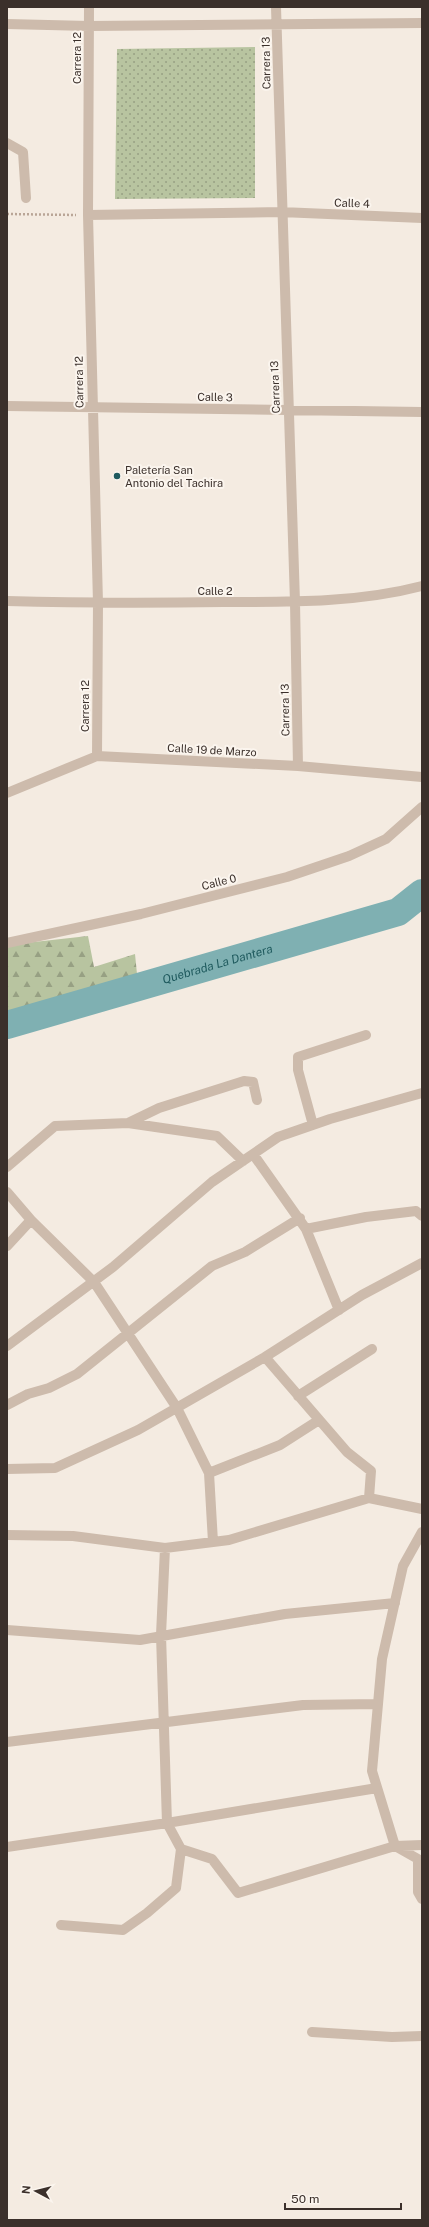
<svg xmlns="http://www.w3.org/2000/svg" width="429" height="2227" viewBox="0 0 429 2227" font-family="'Public Sans',sans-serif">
<defs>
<pattern id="grass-dots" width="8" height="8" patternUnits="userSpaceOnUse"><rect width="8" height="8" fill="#b8c4a0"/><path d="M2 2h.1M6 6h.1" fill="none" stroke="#97a083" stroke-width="1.8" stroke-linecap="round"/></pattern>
<pattern id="forest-firs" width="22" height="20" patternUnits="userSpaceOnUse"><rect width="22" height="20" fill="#b8c4a0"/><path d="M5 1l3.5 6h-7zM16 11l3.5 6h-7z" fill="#97a083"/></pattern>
</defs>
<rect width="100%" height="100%" fill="#f4ebe1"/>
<path fill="url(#grass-dots)" d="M255 47V198L115 199 117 49Z"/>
<path fill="url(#forest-firs)" d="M88 936 94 967 135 954 137 974 7 1021V945Z"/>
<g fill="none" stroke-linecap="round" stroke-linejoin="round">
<path stroke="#7fb0b2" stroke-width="28" id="s1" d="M7 1025 398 912 422 893"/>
<path stroke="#b9a596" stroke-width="2.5" stroke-dasharray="2 2" stroke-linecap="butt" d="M7 214 76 215"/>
<path stroke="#cdbbac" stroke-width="10" d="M89 7 88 215 98 603 97 756
M276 7 295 602 298 766
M7 24 89 26 422 23
M7 143 23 152 26 198
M88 215 281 212 422 218
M7 406 422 412
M7 601C79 603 151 603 223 602 289 602 357 603 422 586
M7 793 97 756 298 766 422 777
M7 943 141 914 287 877 349 856 386 839 422 807
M128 1123 159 1108 244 1081 253 1082 257 1100
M313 1125 298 1070V1057L366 1035
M253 1154 306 1229 339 1310
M7 1167 55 1126 128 1123 217 1136 243 1161
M7 1192 31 1220 7 1246
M31 1220 94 1282 177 1408 209 1473 213 1542
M306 1229 366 1217 416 1211 422 1216
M7 1346 113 1267 212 1182 278 1137 330 1119 422 1093
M298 1396 372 1349
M7 1405 28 1394 49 1388 77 1374 212 1266 245 1252 300 1218
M7 1469 55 1468 138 1430 265 1357
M209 1473 280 1445 319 1420
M369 1498 371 1471 347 1452 265 1357 362 1295 422 1263
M422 1532 403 1566 382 1659 378 1704 372 1771 395 1846 418 1859V1892L422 1899
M7 1535 73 1536 165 1548 229 1540 369 1498 422 1509
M165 1548 161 1635 167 1823 181 1849
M7 1630 140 1640 285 1614 395 1603
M7 1742 303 1705 378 1704
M7 1847 167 1823 377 1788
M61 1925 123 1930 147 1913 176 1888 181 1849 212 1859 238 1893 395 1846 422 1845
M312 2032 392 2037 422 2036"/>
</g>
<circle fill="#1f5a5e" stroke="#fbf5ee" stroke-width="1.5" cx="117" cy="476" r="4"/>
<g text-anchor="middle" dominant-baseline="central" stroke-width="4" stroke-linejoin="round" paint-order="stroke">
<g font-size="11" fill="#3b302b" stroke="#fbf5ee">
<text transform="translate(77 58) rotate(-90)">Carrera 12</text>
<text transform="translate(266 63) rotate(-91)">Carrera 13</text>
<text transform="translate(352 203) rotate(2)">Calle 4</text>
<text transform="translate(79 382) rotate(-91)">Carrera 12</text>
<text transform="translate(275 387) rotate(-92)">Carrera 13</text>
<text transform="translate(215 397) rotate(1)">Calle 3</text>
<text x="215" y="591">Calle 2</text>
<text transform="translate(85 706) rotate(-90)">Carrera 12</text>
<text transform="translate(285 710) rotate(-91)">Carrera 13</text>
<text transform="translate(212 750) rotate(3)">Calle 19 de Marzo</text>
<text transform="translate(219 882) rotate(-14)">Calle 0</text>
</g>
<g font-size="11" fill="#3b302b" stroke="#fbf5ee" text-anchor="start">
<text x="125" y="470">Paletería San<tspan x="125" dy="13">Antonio del Tachira</tspan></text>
</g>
<g font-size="12" font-style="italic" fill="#1f5a5e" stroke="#fbf5ee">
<text stroke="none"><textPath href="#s1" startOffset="219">Quebrada La Dantera</textPath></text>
</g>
</g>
<rect width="429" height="2227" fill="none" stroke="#3b302b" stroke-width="16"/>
<g transform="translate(36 2191) rotate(277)" stroke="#fbf5ee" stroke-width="3" paint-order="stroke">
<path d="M0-3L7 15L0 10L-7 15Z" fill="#3b302b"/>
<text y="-6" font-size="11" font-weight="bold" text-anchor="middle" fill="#3b302b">N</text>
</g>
<path d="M285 2203v6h116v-6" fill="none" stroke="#3b302b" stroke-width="2"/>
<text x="291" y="2203" font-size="12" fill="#3b302b" stroke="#fbf5ee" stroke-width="3" paint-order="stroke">50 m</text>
</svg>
